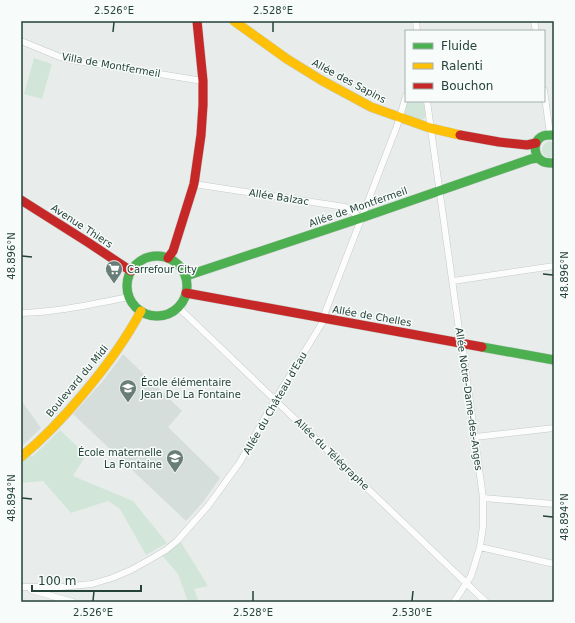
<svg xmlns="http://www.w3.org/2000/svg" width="575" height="623" viewBox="0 0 575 623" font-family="'DejaVu Sans',sans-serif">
<rect width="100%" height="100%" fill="#e8edeb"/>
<path fill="#d6dedb" d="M123 354 182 411 168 427 220 478 203 502 186 521 73 414 102 382Z
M21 400 41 428 21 447Z"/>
<path fill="#d1e6d8" d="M34 58 52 64 42 99 24 94Z
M407 101H424C425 108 429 118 421 120L405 115 404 112Z
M548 141 554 142V157C542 160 537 148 548 141Z
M60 430 86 455 73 476 133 501 167 543 146 555 120 509 108 501 71 513 43 481 21 483V457L29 451 32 457Z
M179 539 208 586 194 589 199 602H188L178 574 160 553Z"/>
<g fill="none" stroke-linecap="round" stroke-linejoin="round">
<g stroke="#c5cac8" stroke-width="7">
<path id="street" d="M416 21 417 31
M534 21 536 31
M21 41 60 57 72 60 203 81
M544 90 550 134
M427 101 460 337 463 350 483 498V526L480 547 471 576 454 602
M194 184 345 207 361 218
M453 281 554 266
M178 307 486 602
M21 313C58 312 93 304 129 297
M475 437 554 428
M483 498 554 504
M480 547 554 564
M23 587H61L92 584 112 578 131 570 149 560 166 550 177 541 208 506 240 462 275 400 322 323 326 310 397 126 406 96
M31 590 73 602"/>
</g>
<g stroke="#c3cbc8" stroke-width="10">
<path id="fast" d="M554 135C549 135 545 134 541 137 532 143 534 158 544 162 547 163 551 163 554 163
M127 286a30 30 0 1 1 60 0a30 30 0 1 1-60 0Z
M186 276 361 218 531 159 538 158
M482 347 554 360"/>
</g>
<g stroke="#c3cbc8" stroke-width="10">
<path id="slow" d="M234 21 287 59 321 80 371 107 430 128 460 135
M21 457C44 438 64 417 83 394 105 368 125 341 141 311"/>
</g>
<g stroke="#c3cbc8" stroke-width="10">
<path id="jam" d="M460 135 499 142 527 145 536 143
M21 200 89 243 131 271
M168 258 173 251 194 184 201 135 203 105V81L197 21
M186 293 482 347"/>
</g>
<use href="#street" stroke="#fcfcfc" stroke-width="6"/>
<use href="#fast" stroke="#4caf50" stroke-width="9"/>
<use href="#slow" stroke="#ffc107" stroke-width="9"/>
<use href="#jam" stroke="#c62828" stroke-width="9"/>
</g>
<path fill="none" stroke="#24423a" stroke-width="1.5" d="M113 32 114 22M273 32V22M22 256 32 257M543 274 553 275M22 498 32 499M543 516 553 517M93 601 94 591M253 601V591M412 601 413 591"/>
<defs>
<g id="supermarket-pin" transform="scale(0.9)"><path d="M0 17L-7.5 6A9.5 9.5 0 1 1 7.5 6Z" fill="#697e78" stroke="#f7fbf9"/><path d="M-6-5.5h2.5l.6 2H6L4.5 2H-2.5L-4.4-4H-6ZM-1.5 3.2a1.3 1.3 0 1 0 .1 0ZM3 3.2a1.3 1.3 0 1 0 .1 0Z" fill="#fff"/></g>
<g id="school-pin" transform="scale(0.9)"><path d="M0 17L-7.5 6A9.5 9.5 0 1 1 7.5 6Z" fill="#697e78" stroke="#f7fbf9"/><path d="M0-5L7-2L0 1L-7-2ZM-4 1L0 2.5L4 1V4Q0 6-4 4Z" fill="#fff"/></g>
</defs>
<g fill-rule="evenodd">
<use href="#supermarket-pin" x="114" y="269"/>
<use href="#school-pin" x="128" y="388"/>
<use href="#school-pin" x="175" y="458"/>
</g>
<g text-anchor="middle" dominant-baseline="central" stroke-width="3" stroke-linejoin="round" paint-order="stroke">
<g font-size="10" fill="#24423a" stroke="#f7fbf9">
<text transform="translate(111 65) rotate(10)">Villa de Montfermeil</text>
<text transform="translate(349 81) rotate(28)">Allée des Sapins</text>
<text transform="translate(279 197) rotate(9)">Allée Balzac</text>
<text transform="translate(358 207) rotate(-19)">Allée de Montfermeil</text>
<text transform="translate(82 226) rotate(33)">Avenue Thiers</text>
<text transform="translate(372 316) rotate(10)">Allée de Chelles</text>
<text transform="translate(77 381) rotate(-50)">Boulevard du Midi</text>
<text transform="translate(469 399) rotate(82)">Allée Notre-Dame-des-Anges</text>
<text transform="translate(275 403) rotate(-60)">Allée du Château d'Eau</text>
<text transform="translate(332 454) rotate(44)">Allée du Télégraphe</text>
</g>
<g font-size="10" fill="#24423a" stroke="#f7fbf9" text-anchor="start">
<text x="127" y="269">Carrefour City</text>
<text x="141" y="382">École élémentaire<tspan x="141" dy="12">Jean De La Fontaine</tspan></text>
<text x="162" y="452" text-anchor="end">École maternelle<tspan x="162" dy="12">La Fontaine</tspan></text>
</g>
</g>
<rect width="575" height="623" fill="none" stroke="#f7fbf9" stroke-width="44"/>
<rect x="405" y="30" width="140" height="72" fill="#f7fbf9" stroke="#a3b1ad"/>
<rect x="413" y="43" width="20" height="6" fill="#4caf50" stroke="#a3b1ad"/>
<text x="441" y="50" font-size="12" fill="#24423a">Fluide</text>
<rect x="413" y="63" width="20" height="6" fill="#ffc107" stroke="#a3b1ad"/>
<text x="441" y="70" font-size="12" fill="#24423a">Ralenti</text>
<rect x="413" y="83" width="20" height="6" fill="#c62828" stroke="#a3b1ad"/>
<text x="441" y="90" font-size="12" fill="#24423a">Bouchon</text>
<path d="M32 585v6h109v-6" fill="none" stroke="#24423a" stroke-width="2"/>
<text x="38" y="585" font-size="12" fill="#24423a" stroke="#f7fbf9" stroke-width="3" paint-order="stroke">100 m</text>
<rect x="22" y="22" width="531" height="579" fill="none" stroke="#24423a" stroke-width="1.5"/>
<g font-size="10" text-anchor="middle" fill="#24423a">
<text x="114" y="14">2.526°E</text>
<text x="273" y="14">2.528°E</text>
<text transform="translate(11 256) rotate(-90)" y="4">48.896°N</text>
<text transform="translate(564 275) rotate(-90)" y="4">48.896°N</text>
<text transform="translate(11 498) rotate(-90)" y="4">48.894°N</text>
<text transform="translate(564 517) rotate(-90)" y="4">48.894°N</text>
<text x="93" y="616">2.526°E</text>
<text x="253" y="616">2.528°E</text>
<text x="412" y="616">2.530°E</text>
</g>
</svg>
